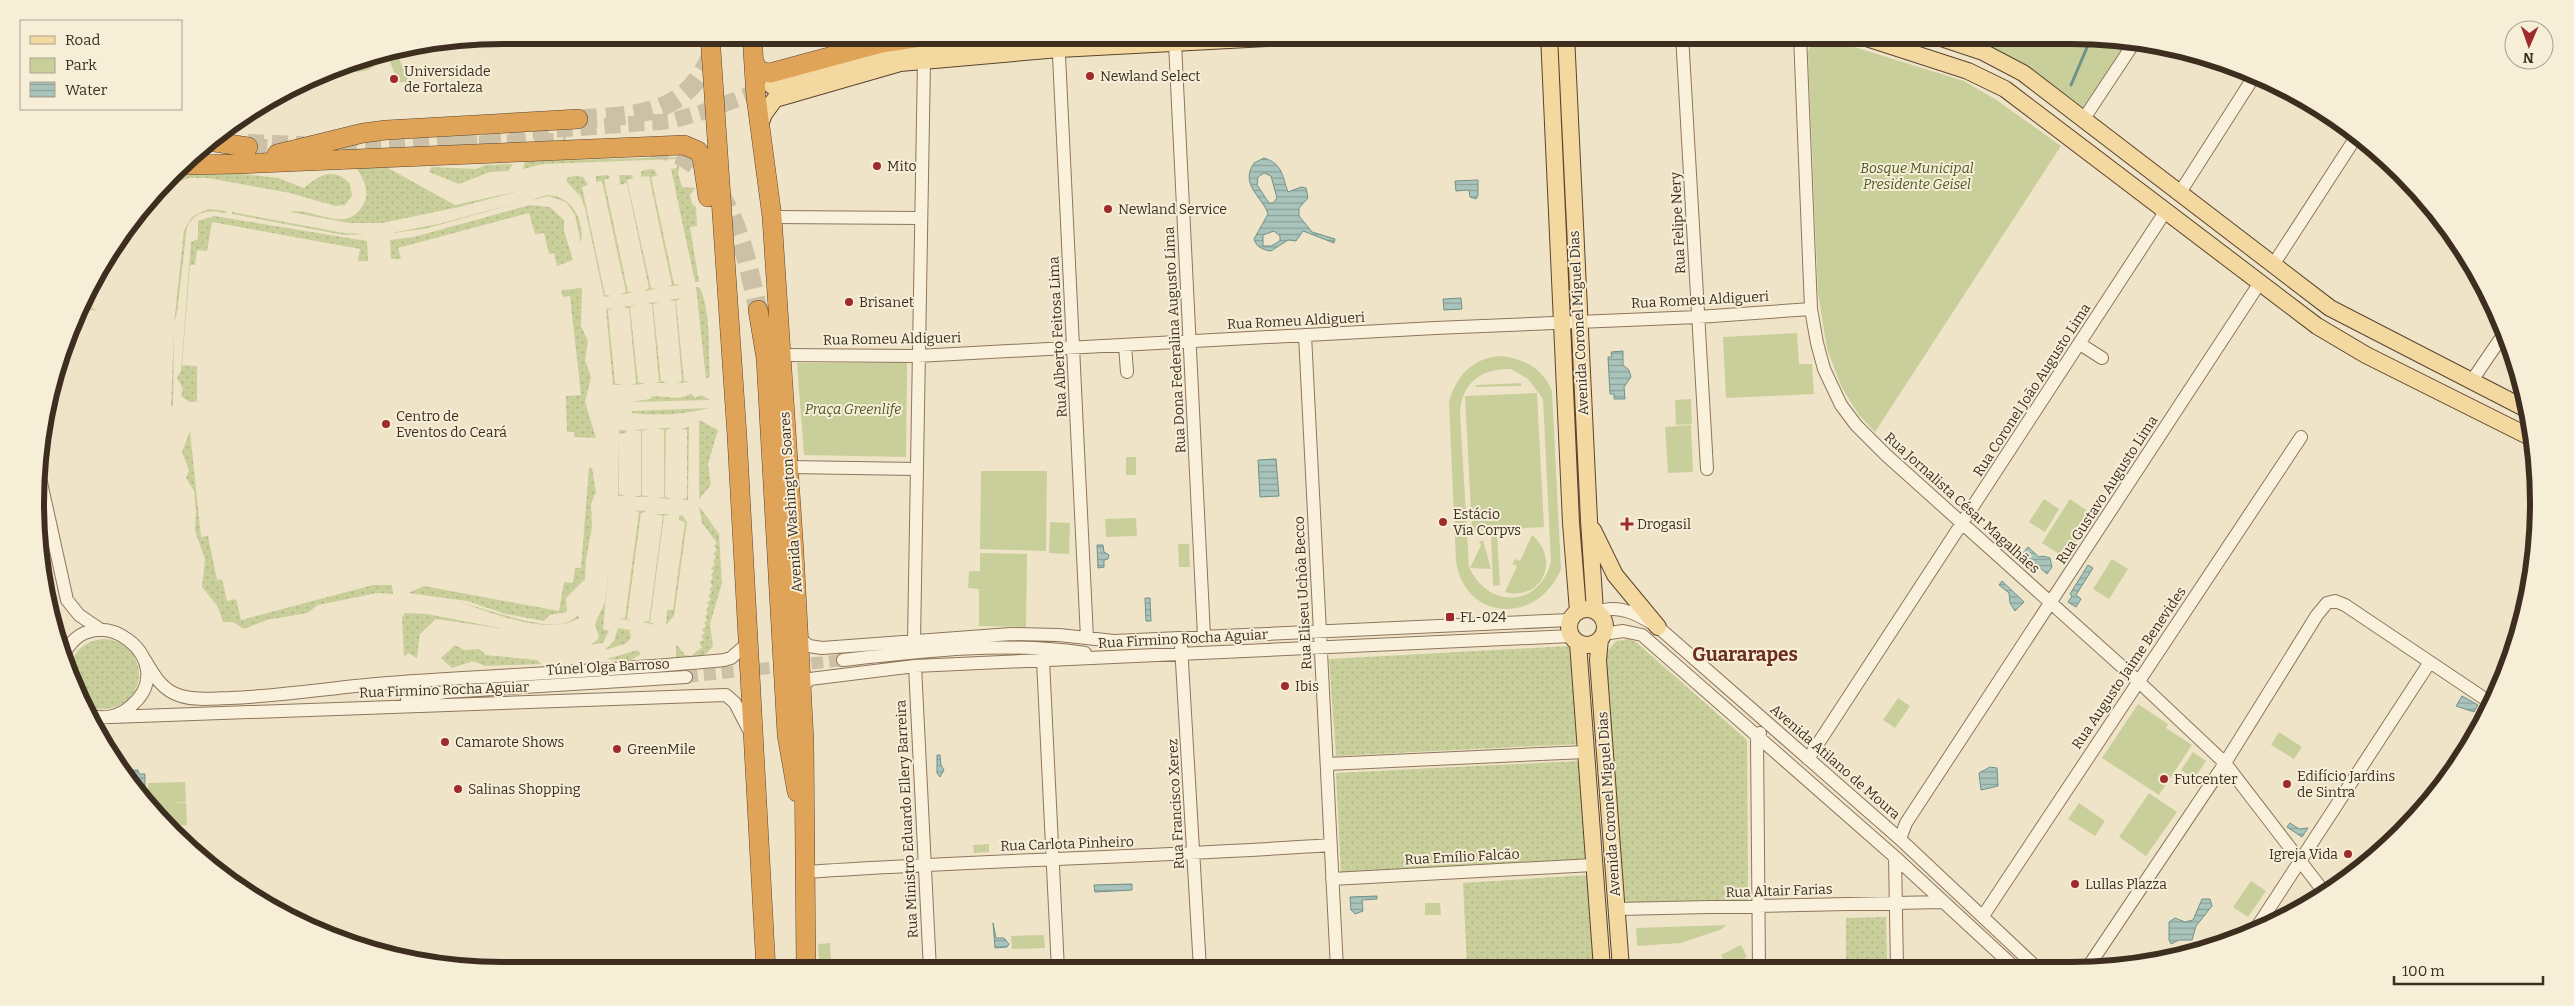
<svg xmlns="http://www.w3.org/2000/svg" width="2574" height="1006" viewBox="0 0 2574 1006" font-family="Bitter,serif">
<defs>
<pattern id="grass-dots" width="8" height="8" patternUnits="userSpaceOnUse" patternTransform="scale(1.25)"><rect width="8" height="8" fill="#c9cf9b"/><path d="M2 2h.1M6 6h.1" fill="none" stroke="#aeb285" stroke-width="1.8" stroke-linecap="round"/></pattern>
<pattern id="water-rules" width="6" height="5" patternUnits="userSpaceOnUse" patternTransform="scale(1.25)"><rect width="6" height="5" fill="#a9c4bc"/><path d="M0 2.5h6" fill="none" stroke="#8ba098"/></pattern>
</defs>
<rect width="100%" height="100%" fill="#f0e4c8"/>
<path fill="url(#grass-dots)" d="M681 157 678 173 682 187 695 188 690 195 692 204 696 207 697 226 690 227 699 282H695L671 169 677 168 676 159 543 164 523 169 525 161Z
M513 164 508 171 490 172 459 184 429 172 431 167 476 169 485 165Z
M355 167H386L455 205 519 191 459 207 382 223H349L290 212C314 206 347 237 364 203 370 190 363 177 355 167Z
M651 169 655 170 657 176 651 177 674 284 681 285 666 287 672 285 649 176 641 177V171Z
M214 171 221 174H242L278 178 304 188C318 175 334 166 350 184L352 196 345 205 335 206 290 193 208 178H188L163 189 176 173Z
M608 175 610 178 604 180 628 292H634L620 295 626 292 602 181 596 182V176Z
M619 175H631L634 178 627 180 651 288 657 289 643 291 649 288 627 183 620 185Z
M577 176 583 177 588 185 582 187 605 295 612 296 604 297 585 208 581 197 566 181 568 177Z
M546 195C571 194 585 220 581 243L575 215 566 202 548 196 530 201Z
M525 201 424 229 391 233 438 224Z
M530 205 550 207 564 220V231L573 260 557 266 554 253 549 254 544 233 535 234 529 213 398 248 401 259H391L390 240 414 237Z
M208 209 226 211V213C209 210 196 210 187 227L177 313 174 323 184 230 192 217Z
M232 212 344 233 366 234 344 235 232 214Z
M214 216 367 241 368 261H358L360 249 212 222 207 251 197 250 195 265H190L182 365 197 366V401H204L189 402 181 396 183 389 177 378 181 371 191 242 198 239V221Z
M95 274 92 308 98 310H80L82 304H90Z
M696 287 700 288C711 313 708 348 710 376L706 379Z
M582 288 581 326 588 341 585 360 591 377 585 402 596 438 574 437V432H567L566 396 581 395 570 296 563 297 561 290Z
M682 298 676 301 684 381 691 382 676 383 682 381 675 301 668 300Z
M660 302 653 304 661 381 668 383H653L659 382 652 304 645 303Z
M637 305 630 307 638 382 645 384 630 385 636 383 629 308 622 307Z
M614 308 608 310 615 383 622 385H613L606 309Z
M174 329 173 406H171Z
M692 394 695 398 701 395 710 400 632 402 650 399 653 396 679 398Z
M709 408C683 415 657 416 631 413L633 411Z
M699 420 718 430 708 464 711 485 699 499Z
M689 427 688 500H681L687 498V430L680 429Z
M657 428H672L666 430 665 497 672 499 657 498 664 497V430Z
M649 429 642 431V495L649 497H634L641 495V431L634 430Z
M619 430H626V433L619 434V494L626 496H618Z
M190 431 201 537 208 536 217 580 222 579 227 601 236 599 241 620 373 585H392L393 594 377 593 318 605 307 613 267 620 244 629 233 622H223L218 607 202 587 205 559 195 531 196 511 194 491 186 478 189 470 182 452Z
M589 468H592L596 492 591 504 592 527 586 560 585 579 566 598 567 612 550 615 544 621 506 614 467 601 408 593 424 586 559 611 564 582 573 583 575 568H581Z
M699 506 719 534 722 583 710 624 713 647 700 659H676V644L685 655 691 656 702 647 699 642 704 640 701 636 705 633 702 630 706 626 704 623 707 620 705 616 708 613 706 610 709 606 707 603 711 599 708 596 712 592 709 589 713 586 710 582 713 578 711 575 714 571 711 568 715 564 713 561 716 557 713 554 717 550 714 546 717 543 702 523Z
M633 510 647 511 641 513 627 619 632 621 619 619 625 618 639 512Z
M656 514H671L664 516 650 622 656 625 642 622 649 621 663 516Z
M682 515 687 522 674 616 666 625 667 610H673L685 522 679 520V516Z
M609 567 603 629 609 631 603 643 591 645 599 638 595 624 605 602Z
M462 603C486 609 538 628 561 624 567 623 574 619 578 615L579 618C549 637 493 613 462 603Z
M405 613 427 614 505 629 436 619 420 634 417 658 408 653 404 657 402 617Z
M618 628 630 630 631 638 625 644 605 650 614 641Z
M69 674a35 35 0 1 1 70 0a35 35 0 1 1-70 0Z
M1629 639 1636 642 1747 740 1748 900 1629 904 1624 900 1605 654 1616 641Z
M455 645 464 650 479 649 486 655 537 660 541 664 485 666 473 661 452 668 441 658Z
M1570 646 1579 744 1336 756 1329 659Z
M637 650 641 654 630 661 607 659Z
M1579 761 1586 859 1341 874 1336 773Z
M1588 875 1595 968 1467 969 1463 883Z
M1886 917 1887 959 1846 960V918Z
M1767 961 1827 962V968H1768Z"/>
<path fill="#c9cf9b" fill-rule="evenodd" d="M1968 35H2071L2129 43 2086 109 2025 65Z
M1819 36 1964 81 1995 99 2061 146 1875 432 1859 415 1842 388 1827 349 1818 293 1808 52 1812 40Z
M397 53 409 82H398L387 54Z
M373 56V67L366 71 319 75 352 60Z
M1797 333 1799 364H1812L1814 394 1726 398 1723 337Z
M1500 356C1524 358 1543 369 1552 391L1561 569C1538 625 1466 622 1456 562L1449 403C1455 377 1472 358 1500 356ZM1511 369 1528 379 1543 399 1551 562C1539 608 1488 609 1469 567L1460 411C1463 382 1482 368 1511 369Z
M797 363H907L906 457 804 455Z
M1521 383V386L1476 387V385Z
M1537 393 1544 527 1472 531 1465 396Z
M1691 399 1692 424 1676 425 1675 400Z
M1691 425 1693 472 1668 473 1665 427Z
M1126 457H1136V475H1126Z
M981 471H1047L1046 551 980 549Z
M2044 499 2059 509 2045 532 2029 522Z
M2070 499 2095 516 2067 559 2042 543Z
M1136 518 1137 536 1106 537 1105 519Z
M1050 522 1070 523 1069 554 1049 553Z
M1497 533 1500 585 1493 586 1491 534Z
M1532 535C1561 559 1542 602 1505 592L1517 566 1512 564 1515 559 1520 561Z
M1483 540 1491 569 1470 568 1481 545 1479 542Z
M1178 544H1189L1190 567H1179Z
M980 553 1027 554 1026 627 979 626V589L968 588 969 571H980Z
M2112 559 2128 569 2109 599 2093 589Z
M1898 698 1910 706 1895 728 1883 720Z
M2138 704 2168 724 2166 728 2192 745 2159 795 2102 758Z
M2279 732 2302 747 2294 759 2271 745Z
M2193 752 2206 761 2194 779 2181 770Z
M185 782 186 802 174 803H186L187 825 173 826 149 800 148 783Z
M2149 793 2177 812 2146 856 2119 837Z
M2079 803 2105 821 2095 836 2068 819Z
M989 844V852L974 853 973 845Z
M2251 881 2266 891 2248 917 2233 907Z
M1425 903H1440L1441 915H1425Z
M1726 925 1722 929 1681 943 1637 946 1636 928Z
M1044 935 1045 948 1012 949 1011 936Z
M830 943 831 961H819L818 944Z
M1741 945 1747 957 1727 967 1721 955Z"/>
<path fill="url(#water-rules)" stroke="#6f938a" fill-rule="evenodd" d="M1264 158C1283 164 1282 176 1288 192L1301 187 1306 188 1308 198 1299 208V216L1312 232 1335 239 1334 243 1303 231 1296 241 1288 240 1271 251C1263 250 1256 247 1254 239L1268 214C1263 197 1239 185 1254 163ZM1264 173 1271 176 1277 198 1273 203H1269L1257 185 1258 177ZM1274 231 1280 236V241L1271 246H1263V235Z
M1478 180V196L1476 199 1470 197 1469 190 1456 191 1455 181Z
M1461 298 1462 309 1444 310 1443 299Z
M1623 351V365L1629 370 1631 377 1624 387 1625 399H1614V394H1610L1608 357H1612L1611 352Z
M1276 459 1279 496 1260 497 1258 460Z
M1097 545H1103L1104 552 1109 555 1108 559 1104 560V567L1098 568Z
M2028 547 2039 557 2043 556 2050 558 2052 567 2047 574 2023 553Z
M2088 565 2093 568 2076 595 2081 599 2076 607 2068 602 2072 596 2070 594Z
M2002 581 2024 602 2015 611 2010 603 2009 593 1999 585Z
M1145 598H1150L1151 621H1146Z
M2462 696 2478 705 2474 712 2456 706Z
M937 755H940L941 765 944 770 940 777 937 773Z
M1990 767 1997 768 1998 786 1981 790 1979 773Z
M129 770H138L139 774H145V796L130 780Z
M2290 823 2299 829 2308 828 2302 837 2287 827Z
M1132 884V890L1095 892 1094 885Z
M1377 896V899L1362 900 1363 911 1355 914 1351 910 1350 897Z
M2202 899H2210L2212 906 2196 926 2192 940H2179L2171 944 2169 940V922L2175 918 2185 922 2193 920Z
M993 923 996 938H1004L1009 944 1007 947 995 948Z"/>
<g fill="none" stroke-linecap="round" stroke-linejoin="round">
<path stroke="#6f938a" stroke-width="3" d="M2071 85 2091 38"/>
<path stroke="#ccc0a6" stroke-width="12" stroke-dasharray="12 6" stroke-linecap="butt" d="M686 677 843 660"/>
<path stroke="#ccc0a6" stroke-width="16" stroke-dasharray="16 8" stroke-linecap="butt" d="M248 142 304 144
M341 144 412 141 671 121 703 112 767 88"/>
<path stroke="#ccc0a6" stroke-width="19" stroke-dasharray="19 9" stroke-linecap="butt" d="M578 119C639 115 687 116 713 51
M451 146 566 142
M248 147 294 151
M651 148C728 155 745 250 758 310"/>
<g stroke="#8d765c" stroke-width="14">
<path id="minor" d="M1058 35 1087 638
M1682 35 1707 469
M1800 35 1811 309 1817 343 1824 369 1841 405 1856 425 1886 455 2138 681 2225 763 2324 892
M1175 43 1204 636
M2083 120 2134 43
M2179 194 2255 75
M772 217 921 218
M2273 265 2358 134
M1305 335 1337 969
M2080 344 2102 358
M1125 345 1127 372
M782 355 917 356 1435 328 1698 317 1811 309
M2471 382 2505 332
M789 467 917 469
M40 478 67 600 79 615 101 630
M43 575 50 614
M1598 612C1619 603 1641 616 1658 627L1900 839 2036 967
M1603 634 1623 631 1642 635 1895 857 2014 967
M799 638 809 646 822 648 1011 634 1059 635 1114 641 1570 620
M914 641 924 61
M1181 645 1200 969
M63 656C94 591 184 662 131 706 119 717 103 720 88 715
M145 660C154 676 163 691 181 696 197 701 215 698 230 698 283 696 336 687 388 683 500 675 612 671 724 660L731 658 748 643
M843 660C922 651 1006 641 1085 653
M1043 660 1058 970
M915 666 930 970
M801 688 810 679 915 666 1571 636
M407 699 445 692 686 677
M112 717 726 695 735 703 750 732
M1808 759 2165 212
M1327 764 1585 752
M1900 839 1906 823 2259 284
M1895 857 1897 968
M805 872C980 860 1156 857 1331 845
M1332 879 1593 865
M1617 909 1942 902
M1983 916 2301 437
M2255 930 2430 662
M2088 967 2225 763 2317 615 2327 603 2335 601 2345 605 2488 701
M1759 968 1757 737 1760 733"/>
</g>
<g stroke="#5b4430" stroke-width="18">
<path id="major" d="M1549 35 1571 523 1578 611
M1566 35 1589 520 1595 611
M1857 35 1968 71 2005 89 2317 326 2366 355 2534 439
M1932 35 1983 52 2023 73 2330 308 2528 410
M772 86 897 50 976 46 1037 35
M760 125 764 114 775 99 900 63 1059 49 1321 35
M1593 530 1615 575 1658 627
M1569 627a18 18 0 1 1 36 0a18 18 0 1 1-36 0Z
M1600 639 1598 660 1621 968
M1578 643 1602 968"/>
</g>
<g stroke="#5b4430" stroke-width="20">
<path id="highway" d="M710 35 737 436 766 970
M752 35 756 97 772 217 794 553 804 741 806 970
M754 63 760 71 770 73 881 43 934 35
M208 141 248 147
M277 154 363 133 386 130 578 119
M183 165 239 164 684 145 698 151 702 157 708 197
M758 310 766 358 787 735 797 792"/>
</g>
<use href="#minor" stroke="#faf1dc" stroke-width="12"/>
<use href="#major" stroke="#f3d9a0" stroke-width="16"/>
<use href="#highway" stroke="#e0a458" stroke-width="19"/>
</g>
<g fill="#9e2a2b" stroke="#f7eed8" stroke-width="2">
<circle cx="1090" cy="76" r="5"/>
<circle cx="394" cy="79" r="5"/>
<circle cx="877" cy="166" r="5"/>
<circle cx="1108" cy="209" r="5"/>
<circle cx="849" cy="302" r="5"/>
<circle cx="386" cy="424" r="5"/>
<circle cx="1443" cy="522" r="5"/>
<path d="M1624.5 516.5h5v5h5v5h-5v5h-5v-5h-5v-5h5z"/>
<rect x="1445" y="612" width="10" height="10" rx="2.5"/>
<circle cx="1285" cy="686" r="5"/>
<circle cx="445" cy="742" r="5"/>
<circle cx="617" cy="749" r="5"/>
<circle cx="2164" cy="779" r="5"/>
<circle cx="2287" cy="784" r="5"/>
<circle cx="458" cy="789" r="5"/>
<circle cx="2348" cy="854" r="5"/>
<circle cx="2075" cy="884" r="5"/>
</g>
<g text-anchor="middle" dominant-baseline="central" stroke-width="4" stroke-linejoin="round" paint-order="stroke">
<g font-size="14" fill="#3d2e20" stroke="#f7eed8" text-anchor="start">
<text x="404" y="71">Universidade<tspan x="404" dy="16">de Fortaleza</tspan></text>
<text x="1100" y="76">Newland Select</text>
<text x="887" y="166">Mito</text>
<text x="1118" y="209">Newland Service</text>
<text x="859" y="302">Brisanet</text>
<text x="396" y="416">Centro de<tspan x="396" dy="16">Eventos do Ceará</tspan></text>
<text x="1453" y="514">Estácio<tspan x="1453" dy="16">Via Corpvs</tspan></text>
<text x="1637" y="524">Drogasil</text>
<text x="1460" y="617">FL-024</text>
<text x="1295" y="686">Ibis</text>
<text x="455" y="742">Camarote Shows</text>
<text x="627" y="749">GreenMile</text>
<text x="2297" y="776">Edifício Jardins<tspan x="2297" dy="16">de Sintra</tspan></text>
<text x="2174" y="779">Futcenter</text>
<text x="468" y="789">Salinas Shopping</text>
<text x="2338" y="854" text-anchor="end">Igreja Vida</text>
<text x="2085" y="884">Lullas Plazza</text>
</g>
<g font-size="14" font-style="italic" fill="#4d5a26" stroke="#f7eed8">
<text x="1917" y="168">Bosque Municipal<tspan x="1917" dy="16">Presidente Geisel</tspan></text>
<text x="853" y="409">Praça Greenlife</text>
</g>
<g font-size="14" fill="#3d2e20" stroke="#f7eed8">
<text transform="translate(1678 223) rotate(-93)">Rua Felipe Nery</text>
<text transform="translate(1700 300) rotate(-3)">Rua Romeu Aldigueri</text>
<text transform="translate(1296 321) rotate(-3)">Rua Romeu Aldigueri</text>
<text transform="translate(1579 323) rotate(-93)">Avenida Coronel Miguel Dias</text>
<text transform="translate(1058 337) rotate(-93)">Rua Alberto Feitosa Lima</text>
<text transform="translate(892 339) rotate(-1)">Rua Romeu Aldigueri</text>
<text transform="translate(1175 340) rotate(-93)">Rua Dona Federalina Augusto Lima</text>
<text transform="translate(2032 390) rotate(-57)">Rua Coronel João Augusto Lima</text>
<text transform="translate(2107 490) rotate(-57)">Rua Gustavo Augusto Lima</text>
<text transform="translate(791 502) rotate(-94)">Avenida Washington Soares</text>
<text transform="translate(1962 503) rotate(42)">Rua Jornalista César Magalhães</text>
<text transform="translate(1303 593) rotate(-93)">Rua Eliseu Uchôa Becco</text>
<text transform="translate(1183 639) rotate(-3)">Rua Firmino Rocha Aguiar</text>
<text transform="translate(608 667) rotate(-3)">Túnel Olga Barroso</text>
<text transform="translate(2129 668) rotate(-56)">Rua Augusto Jaime Benevides</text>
<text transform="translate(444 690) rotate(-2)">Rua Firmino Rocha Aguiar</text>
<text transform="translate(1835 762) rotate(41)">Avenida Atilano de Moura</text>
<text transform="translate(1176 804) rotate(-93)">Rua Francisco Xerez</text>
<text transform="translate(1609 804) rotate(-94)">Avenida Coronel Miguel Dias</text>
<text transform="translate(907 819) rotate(-93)">Rua Ministro Eduardo Ellery Barreira</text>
<text transform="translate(1067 844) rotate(-2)">Rua Carlota Pinheiro</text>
<text transform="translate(1462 857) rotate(-3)">Rua Emílio Falcão</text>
<text transform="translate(1779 891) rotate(-2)">Rua Altair Farias</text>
</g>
<g font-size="19" font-weight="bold" fill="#6b2e1e" stroke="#f7eed8">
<text x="1745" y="654">Guararapes</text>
</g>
</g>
<path d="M0 0H2574V1006H0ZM503 44H2071A459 459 0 0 1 2530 503V503A459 459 0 0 1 2071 962H503A459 459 0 0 1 44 503V503A459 459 0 0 1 503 44Z" fill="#f7eed8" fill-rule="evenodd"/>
<path fill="none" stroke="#3d2e20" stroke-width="6" d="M503 44H2071A459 459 0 0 1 2530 503V503A459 459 0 0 1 2071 962H503A459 459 0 0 1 44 503V503A459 459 0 0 1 503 44Z"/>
<rect x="20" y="20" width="162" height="90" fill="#f7eed8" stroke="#ada18e"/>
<rect x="30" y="36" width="25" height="8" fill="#f3d9a0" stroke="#ada18e"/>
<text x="65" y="45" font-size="15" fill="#3d2e20">Road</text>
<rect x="30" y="58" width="25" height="15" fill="#c9cf9b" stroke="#ada18e"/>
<text x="65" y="70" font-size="15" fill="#3d2e20">Park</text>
<rect x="30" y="82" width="25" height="15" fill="url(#water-rules)" stroke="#ada18e"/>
<text x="65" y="95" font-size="15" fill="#3d2e20">Water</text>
<g transform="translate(2529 45) rotate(182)"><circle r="24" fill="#f7eed8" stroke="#ada18e"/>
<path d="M0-4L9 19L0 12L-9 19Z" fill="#9e2a2b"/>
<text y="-8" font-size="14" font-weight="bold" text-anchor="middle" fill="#3d2e20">N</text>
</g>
<path d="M2394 976v8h149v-8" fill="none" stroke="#3d2e20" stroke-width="2.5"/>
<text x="2402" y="976" font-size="15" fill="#3d2e20" stroke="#f7eed8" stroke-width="4" paint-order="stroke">100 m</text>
</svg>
